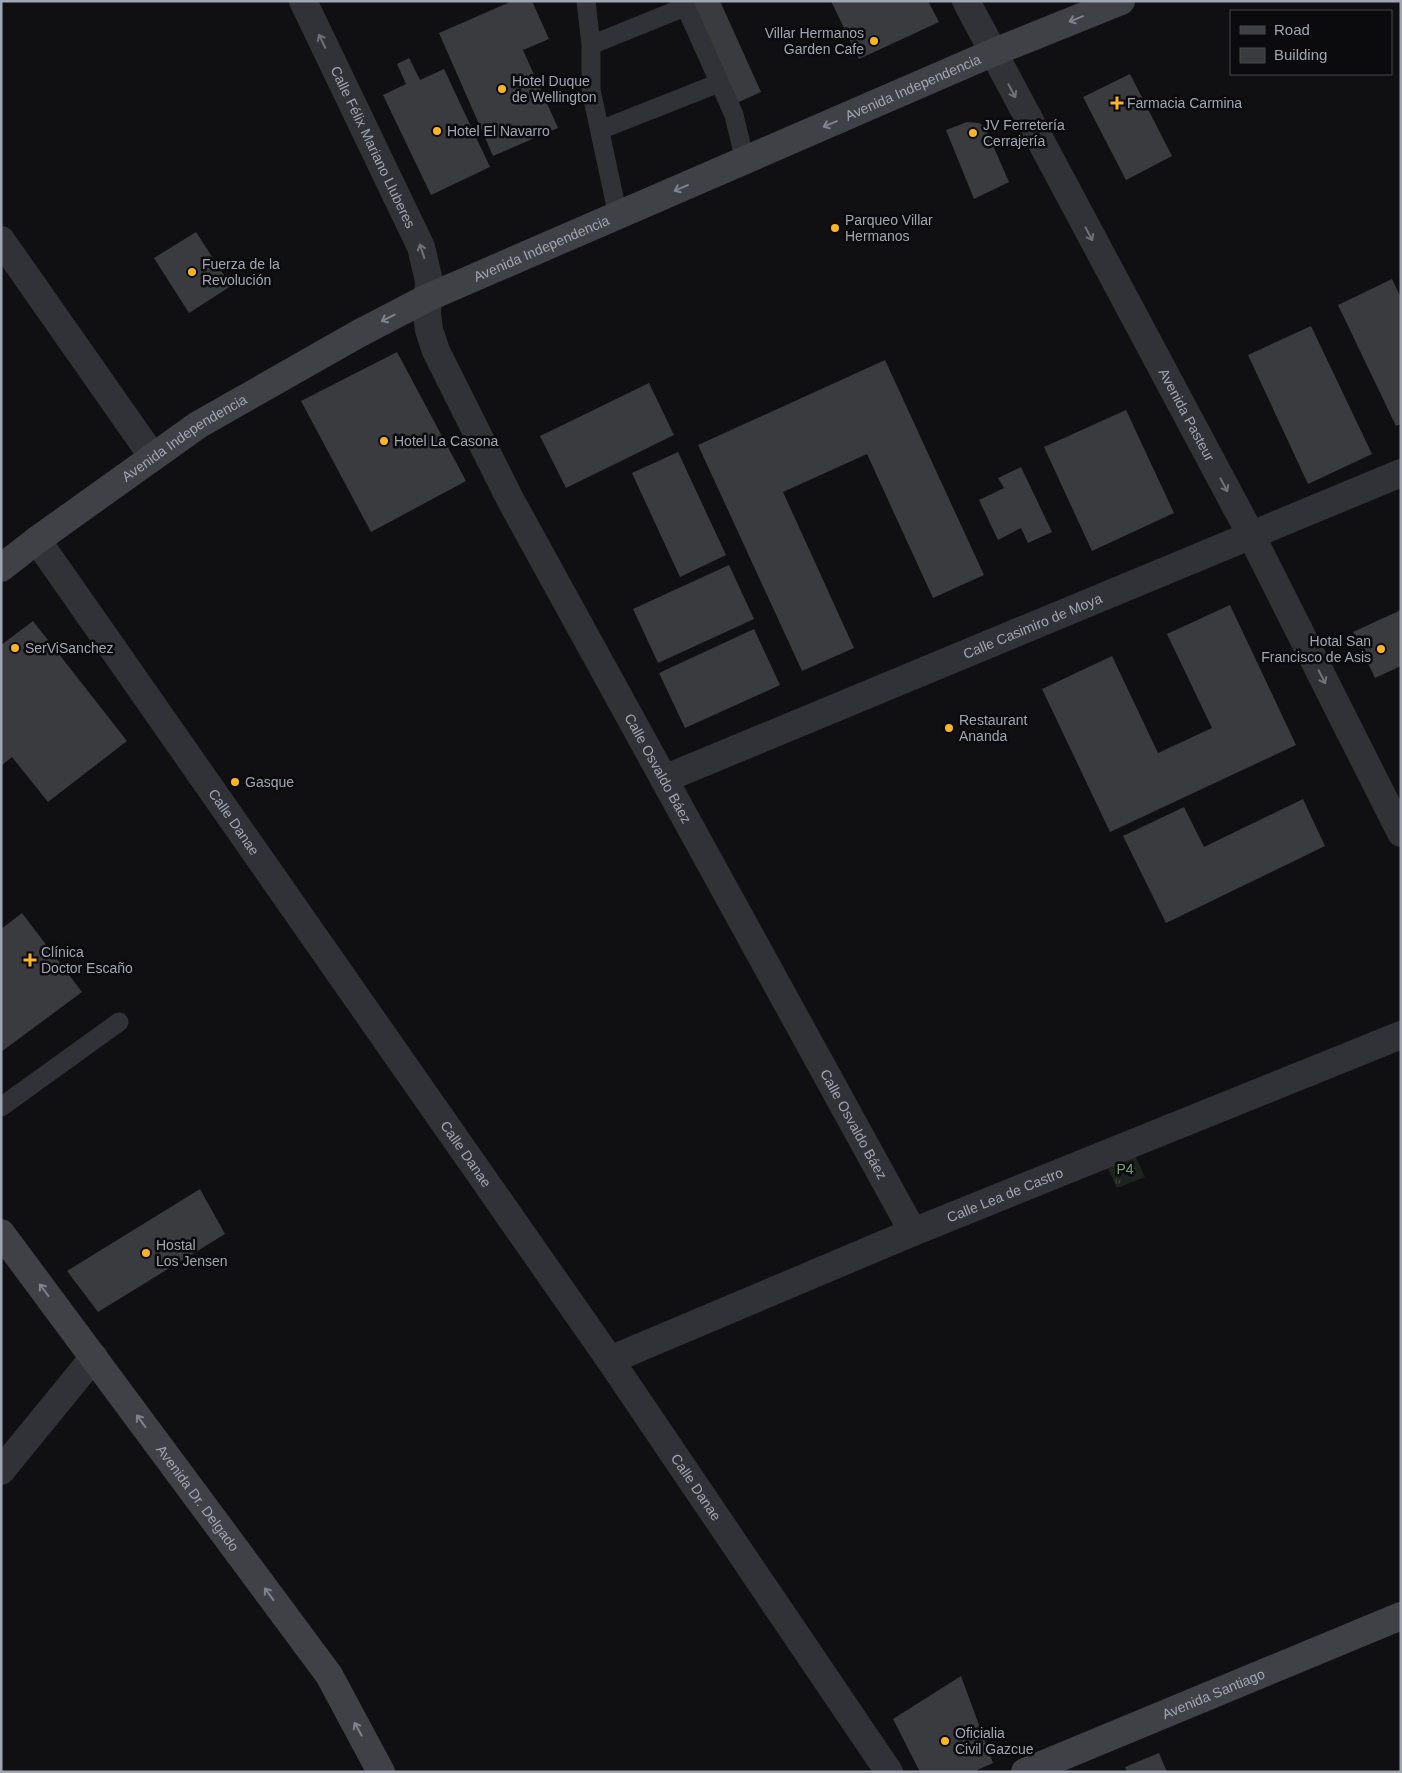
<svg xmlns="http://www.w3.org/2000/svg" width="1402" height="1773" viewBox="0 0 1402 1773" font-family="Arial,sans-serif">
<defs>
<pattern id="grass-tufts" width="24" height="20" patternUnits="userSpaceOnUse" patternTransform="scale(1.25)"><rect width="24" height="20" fill="#1c241d"/><path d="M3 7l-1-3M5 7V3M7 7l1-3M15 17l-1-3M17 17v-4M19 17l1-3" fill="none" stroke="#3a413b"/></pattern>
</defs>
<rect width="100%" height="100%" fill="#101012"/>
<path fill="url(#grass-tufts)" d="M1133 1151 1145 1177 1117 1188 1104 1160Z"/>
<path fill="#3a3b3f" d="M512 1H532L549 39 523 50 558 128 493 156 439 33Z
M683 1H720L761 92 728 107Z
M831 1H928L939 22 859 59Z
M409 58 420 80 444 69 490 167 431 195 383 95 406 84 397 64Z
M1130 74 1172 156 1126 180 1083 97Z
M967 122 979 123 985 127 1009 182 974 199 946 130Z
M196 232 231 286 189 313 154 258Z
M1392 279 1401 298V424L1396 426 1338 305Z
M1311 326 1372 454 1308 484 1248 355Z
M397 352 466 481 371 532 301 401Z
M885 360 984 575 933 598 867 454 783 492 854 648 802 671 698 445Z
M649 383 674 435 566 488 540 436Z
M1126 410 1174 513 1092 551 1044 447Z
M678 452 726 555 680 577 632 473Z
M1021 467 1052 532 1028 543 1021 528 998 540 979 500 1004 488 998 478Z
M729 565 754 619 658 663 633 609Z
M1230 605 1296 745 1110 832 1042 689 1112 656 1158 753 1212 728 1167 634Z
M1401 610V666L1375 678 1353 632Z
M33 621 127 741 48 802 12 757 1 766V645Z
M754 629 780 685 685 728 659 673Z
M1303 799 1325 846 1166 923 1123 836 1184 807 1204 847Z
M22 913 82 992 1 1052V929Z
M200 1189 225 1234 98 1312 67 1271Z
M961 1676 993 1763 973 1772H920L893 1719Z
M1159 1753 1167 1772H1127L1125 1767Z"/>
<g fill="none" stroke-linecap="round" stroke-linejoin="round">
<path stroke="#313237" stroke-width="19" d="M586 1 591 45V90L618 216
M683 1 734 115 745 161
M591 45 685 7
M600 130 719 83
M1 1107 119 1022"/>
<g stroke="#313237" stroke-width="28">
<path id="s1" d="M303 1 421 247 429 281 427 314 429 330 436 351 510 499 913 1232"/>
<path id="s2" d="M966 1 1251 535 1401 833"/>
<path d="M1 240 153 457"/>
<path id="s3" d="M37 540 610 1360 889 1772"/>
<path id="s4" d="M664 779 1401 473"/>
<path id="s5" d="M610 1360 913 1232 1401 1035"/>
<path d="M1 1471 94 1357"/>
</g>
<g stroke="#3f4147" stroke-width="28">
<path id="s6" d="M1 568 37 540 198 425 358 334 427 298 992 53 1121 1"/>
<path id="s7" d="M1 1233 329 1675 381 1772"/>
<path id="s8" d="M1025 1772 1401 1616"/>
</g>
</g>
<defs><path id="oneway-shaft" d="M-6 0H5M1.5-3L5.5 0L1.5 3" fill="none" stroke-width="1.6" stroke-linecap="round" stroke-linejoin="round" transform="scale(1.25)"/></defs>
<g stroke="#7f838d">
<use href="#oneway-shaft" transform="translate(1076 19) rotate(158)"/>
<use href="#oneway-shaft" transform="translate(830 124) rotate(157)"/>
<use href="#oneway-shaft" transform="translate(681 188) rotate(157)"/>
<use href="#oneway-shaft" transform="translate(388 318) rotate(153)"/>
<use href="#oneway-shaft" transform="translate(44 1290) rotate(-127)"/>
<use href="#oneway-shaft" transform="translate(141 1421) rotate(-126)"/>
<use href="#oneway-shaft" transform="translate(269 1594) rotate(-126)"/>
<use href="#oneway-shaft" transform="translate(358 1729) rotate(-119)"/>
</g>
<g stroke="#6f727b">
<use href="#oneway-shaft" transform="translate(322 41) rotate(-116)"/>
<use href="#oneway-shaft" transform="translate(1012 91) rotate(62)"/>
<use href="#oneway-shaft" transform="translate(1089 234) rotate(62)"/>
<use href="#oneway-shaft" transform="translate(422 251) rotate(-108)"/>
<use href="#oneway-shaft" transform="translate(1224 485) rotate(62)"/>
<use href="#oneway-shaft" transform="translate(1322 677) rotate(63)"/>
</g>
<g fill="#fab520" stroke="#0b0b0d" stroke-width="2">
<circle cx="874" cy="41" r="5"/>
<circle cx="502" cy="89" r="5"/>
<path d="M1114.5 95.5h5v5h5v5h-5v5h-5v-5h-5v-5h5z"/>
<circle cx="437" cy="131" r="5"/>
<circle cx="973" cy="133" r="5"/>
<circle cx="835" cy="228" r="5"/>
<circle cx="192" cy="272" r="5"/>
<circle cx="384" cy="441" r="5"/>
<circle cx="15" cy="648" r="5"/>
<circle cx="1381" cy="649" r="5"/>
<circle cx="949" cy="728" r="5"/>
<circle cx="235" cy="782" r="5"/>
<path d="M27.5 952.5h5v5h5v5h-5v5h-5v-5h-5v-5h5z"/>
<circle cx="146" cy="1253" r="5"/>
<circle cx="945" cy="1741" r="5"/>
</g>
<g text-anchor="middle" dominant-baseline="central" stroke-width="5" stroke-linejoin="round" paint-order="stroke">
<g font-size="14" fill="#a1a6b3" stroke="#0b0b0d" text-anchor="start">
<text x="864" y="33" text-anchor="end">Villar Hermanos<tspan x="864" dy="16">Garden Cafe</tspan></text>
<text x="512" y="81">Hotel Duque<tspan x="512" dy="16">de Wellington</tspan></text>
<text x="1127" y="103">Farmacia Carmina</text>
<text x="983" y="125">JV Ferretería<tspan x="983" dy="16">Cerrajería</tspan></text>
<text x="447" y="131">Hotel El Navarro</text>
<text x="845" y="220">Parqueo Villar<tspan x="845" dy="16">Hermanos</tspan></text>
<text x="202" y="264">Fuerza de la<tspan x="202" dy="16">Revolución</tspan></text>
<text x="394" y="441">Hotel La Casona</text>
<text x="1371" y="641" text-anchor="end">Hotal San<tspan x="1371" dy="16">Francisco de Asis</tspan></text>
<text x="25" y="648">SerViSanchez</text>
<text x="959" y="720">Restaurant<tspan x="959" dy="16">Ananda</tspan></text>
<text x="245" y="782">Gasque</text>
<text x="41" y="952">Clínica<tspan x="41" dy="16">Doctor Escaño</tspan></text>
<text x="156" y="1245">Hostal<tspan x="156" dy="16">Los Jensen</tspan></text>
<text x="955" y="1733">Oficialia<tspan x="955" dy="16">Civil Gazcue</tspan></text>
</g>
<g font-size="14" fill="#a1a6b3" stroke="#0b0b0d">
<text stroke="none"><textPath href="#s6" startOffset="1035">Avenida Independencia</textPath></text>
<text stroke="none"><textPath href="#s1" startOffset="162">Calle Félix Mariano Lluberes</textPath></text>
<text stroke="none"><textPath href="#s6" startOffset="630">Avenida Independencia</textPath></text>
<text stroke="none"><textPath href="#s2" startOffset="469">Avenida Pasteur</textPath></text>
<text stroke="none"><textPath href="#s6" startOffset="225">Avenida Independencia</textPath></text>
<text stroke="none"><textPath href="#s4" startOffset="399">Calle Casimiro de Moya</textPath></text>
<text stroke="none"><textPath href="#s1" startOffset="852">Calle Osvaldo Báez</textPath></text>
<text stroke="none"><textPath href="#s3" startOffset="344">Calle Danae</textPath></text>
<text stroke="none"><textPath href="#s1" startOffset="1258">Calle Osvaldo Báez</textPath></text>
<text stroke="none"><textPath href="#s3" startOffset="749">Calle Danae</textPath></text>
<text stroke="none"><textPath href="#s5" startOffset="428">Calle Lea de Castro</textPath></text>
<text stroke="none"><textPath href="#s3" startOffset="1154">Calle Danae</textPath></text>
<text stroke="none"><textPath href="#s7" startOffset="330">Avenida Dr. Delgado</textPath></text>
<text stroke="none"><textPath href="#s8" startOffset="204">Avenida Santiago</textPath></text>
</g>
<g font-size="14" fill="#76a07a" stroke="#0b0b0d">
<text x="1125" y="1169">P4</text>
</g>
</g>
<rect width="1402" height="1773" fill="none" stroke="#a1a6b3" stroke-width="5"/>
<rect x="1230" y="10" width="162" height="65" fill="#0b0b0d" stroke="#47494f"/>
<rect x="1240" y="26" width="25" height="8" fill="#3f4147" stroke="#47494f"/>
<text x="1274" y="35" font-size="15" fill="#a1a6b3">Road</text>
<rect x="1240" y="48" width="25" height="15" fill="#3a3b3f" stroke="#47494f"/>
<text x="1274" y="60" font-size="15" fill="#a1a6b3">Building</text>
</svg>
